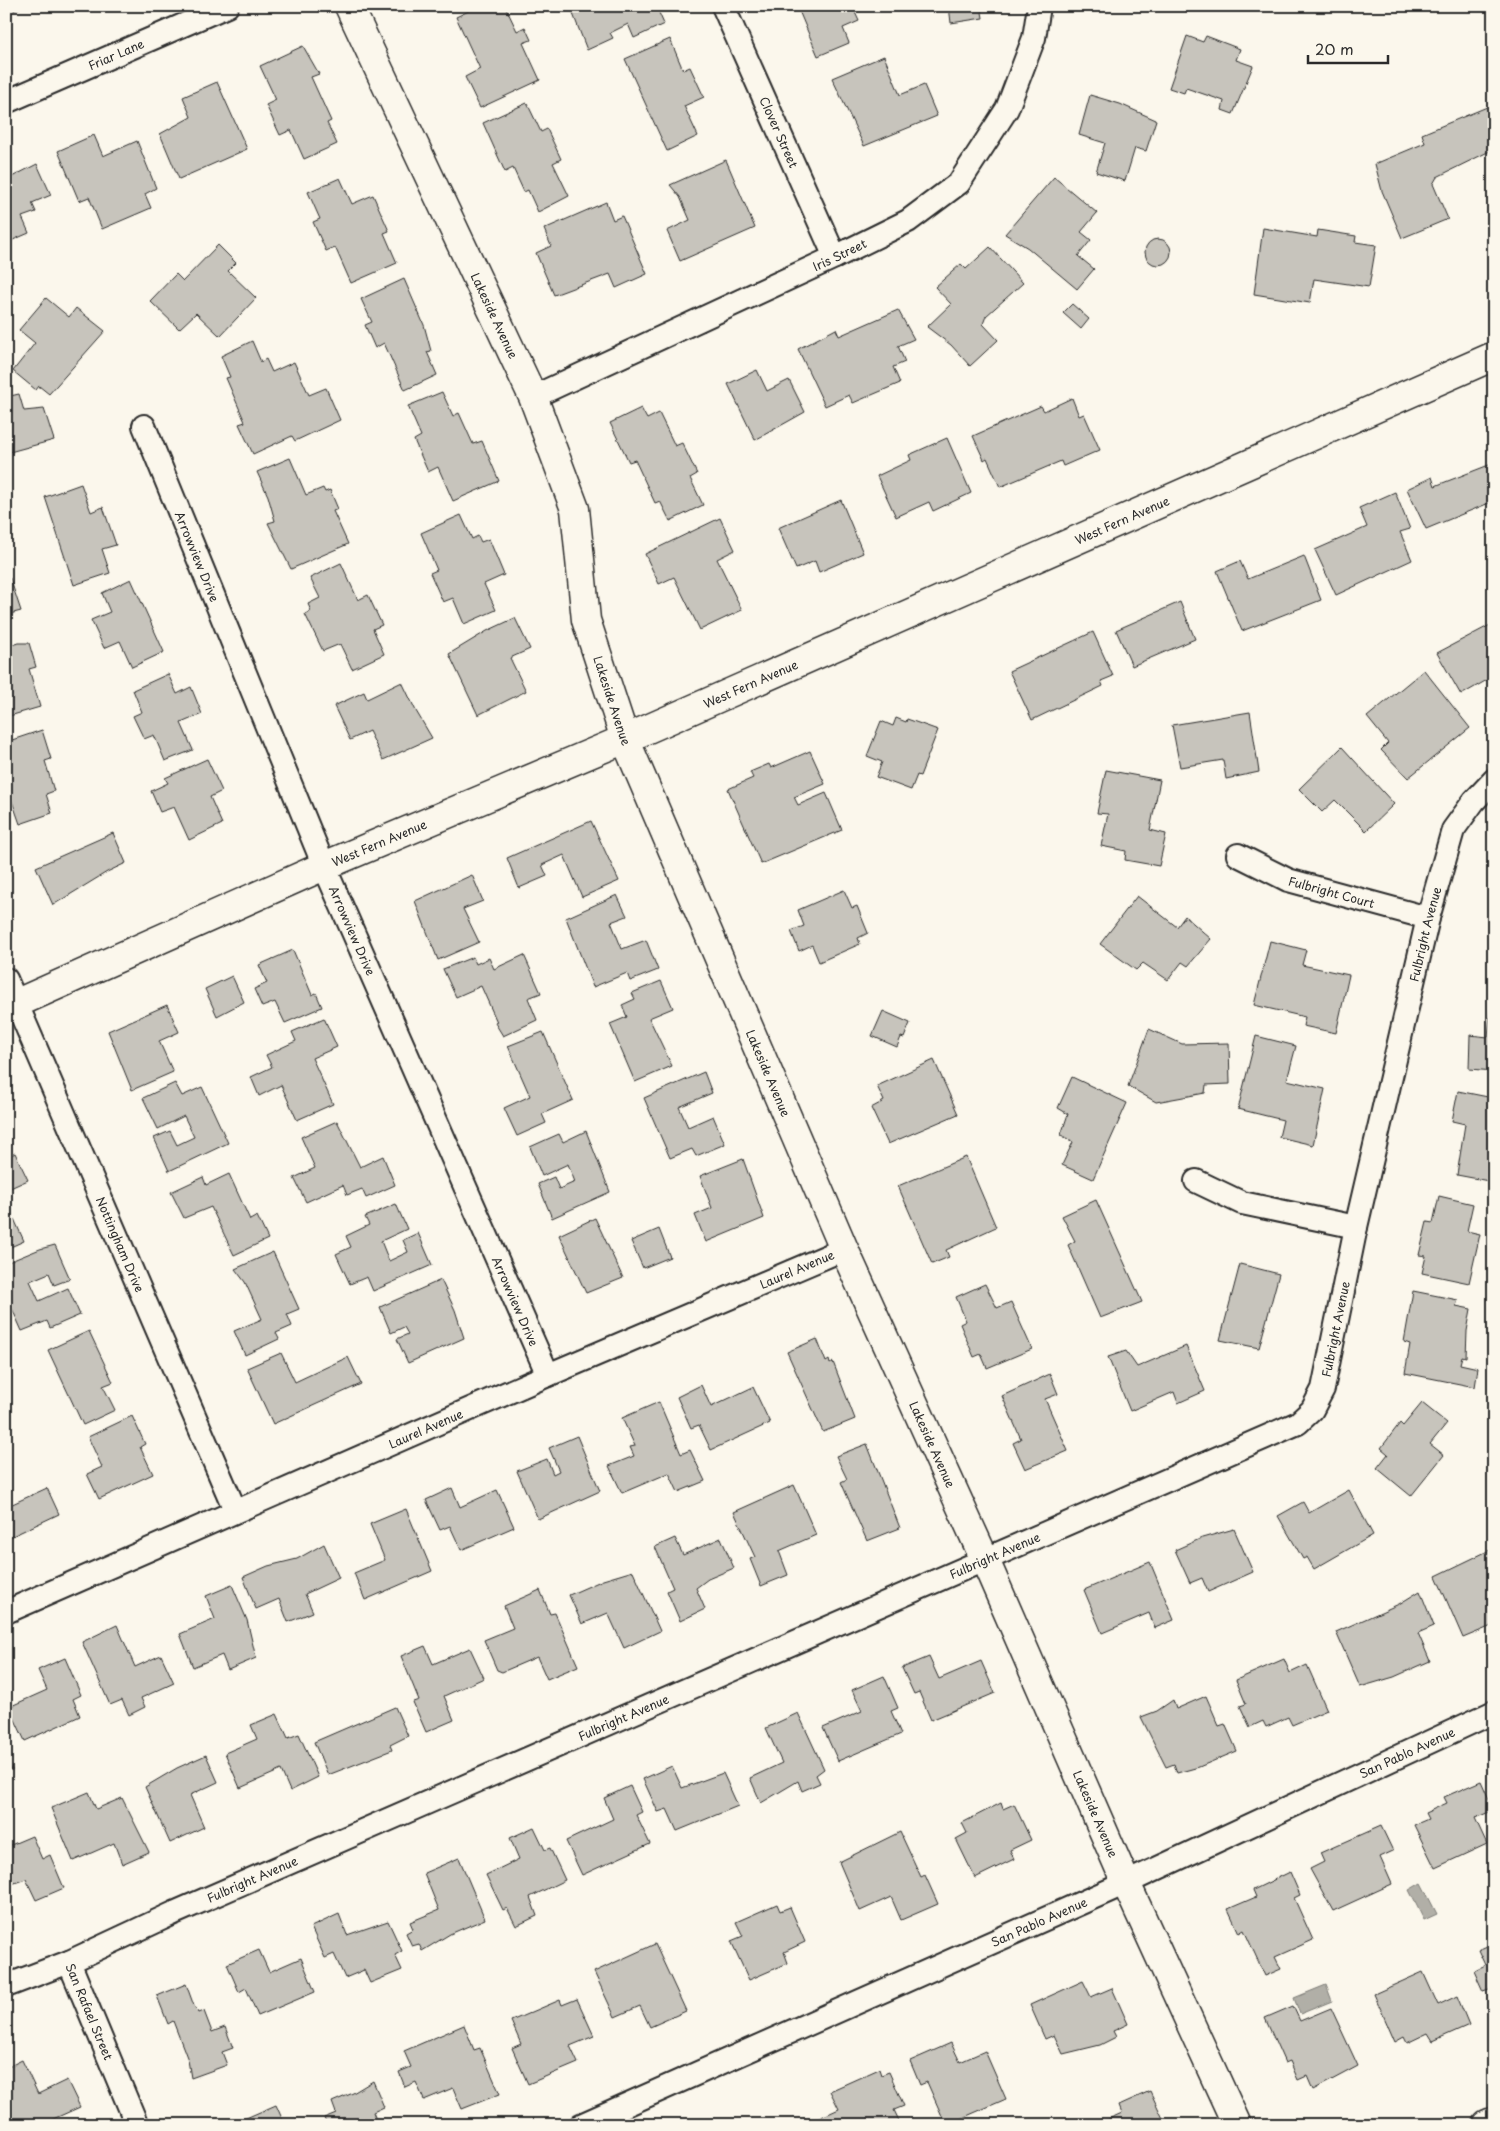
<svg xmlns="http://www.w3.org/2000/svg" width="1500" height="2131" viewBox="0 0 1500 2131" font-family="'Playpen Sans',sans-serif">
<rect width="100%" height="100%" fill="#fbf7ec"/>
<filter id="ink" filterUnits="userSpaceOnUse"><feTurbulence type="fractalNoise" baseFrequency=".02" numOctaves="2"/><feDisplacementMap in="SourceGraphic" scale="10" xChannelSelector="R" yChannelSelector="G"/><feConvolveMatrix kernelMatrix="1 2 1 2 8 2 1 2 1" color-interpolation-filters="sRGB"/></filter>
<g filter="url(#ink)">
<path fill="#b1afa7" stroke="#7b7a75" d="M1421 1883 1437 1914 1424 1920 1409 1890Z
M1326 1985 1332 2001 1300 2014 1294 1998Z"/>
<path fill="#c7c4bc" stroke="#2b2b2b" d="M6 6H24L6 14Z
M479 6H505L517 31 525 27 531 40 523 43 540 80 480 108 465 77 480 69 456 17Z
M570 6H656L664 24 634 38 628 24 610 33 613 38 587 50Z
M797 6H852L859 21 843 28 849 43 818 56Z
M949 6H981L983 18 951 23Z
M1187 36 1203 42 1206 36 1240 49 1236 60 1253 66 1233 114 1222 110 1224 101 1186 88 1184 93 1169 88Z
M670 39 683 70 690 67 704 97 684 106 698 136 667 151 625 59Z
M303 46 319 74 311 77 331 121 327 123 337 144 304 159 291 130 280 135 266 105 276 100 260 66Z
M884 56 900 95 924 85 937 116 864 146 832 78Z
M217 82 247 149 179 179 160 134 191 117 183 97Z
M1090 95 1120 104 1156 120 1146 151 1135 148 1125 181 1096 172 1105 143 1079 135Z
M527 103 541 132 547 129 561 159 553 163 569 196 538 212 528 190 524 192 513 168 505 172 483 123Z
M1487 107 1494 121V149L1437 177 1433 184 1448 219 1402 238 1382 191 1375 164 1425 143 1422 134Z
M94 135 103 156 137 141 156 188 145 194 151 208 102 229 89 197 79 201 58 151Z
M726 160 755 228 680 261 667 231 690 220 680 197 670 185Z
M37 164 51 195 32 203 36 212 22 217 29 233 6 243V180Z
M1054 177 1097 213 1081 232 1091 240 1078 256 1094 269 1077 289 1028 248 1005 234Z
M340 178 352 204 373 195 389 231 384 233 397 263 351 283 335 247 326 251 313 222 320 219 308 192Z
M606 202 613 220 622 216 647 274 616 288 610 274 554 295 536 253 551 246 544 229Z
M1263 228 1317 237 1318 230 1356 236 1355 242 1376 245 1369 287 1314 279 1310 303 1254 294Z
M1145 252a13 13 0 1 1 26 0a13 13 0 1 1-26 0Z
M218 245 236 263 228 271 256 298 220 336 196 313 179 329 150 301 176 274 183 281Z
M990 247 1023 283 986 316 983 324 998 340 970 366 951 345 927 327 951 304 935 287 961 264 966 269Z
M404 279 424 325 431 351 427 352 437 375 405 390 384 343 375 348 365 325 372 322 361 299Z
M46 298 69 317 76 308 105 331 49 394 39 386 36 390 13 371 35 343 19 330Z
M1072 304 1089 319 1081 329 1063 313Z
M898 310 914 339 898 346 905 362 893 367 900 383 853 403 849 395 825 406 798 349 836 329 839 336Z
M252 341 261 362 266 359 272 372 294 362 309 395 326 388 340 420 295 441 292 436 253 454 239 424 245 422 226 378 230 377 221 356Z
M757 370 767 391 789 380 805 412 755 440 728 384Z
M442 392 453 416 459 413 473 444 482 441 499 481 453 501 438 467 428 472 414 440 421 436 408 406Z
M19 394 24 411 44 409 54 440 6 453V397Z
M1072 398 1079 416 1084 414 1100 450 1063 466 1061 461 1000 487 987 458 984 460 973 436 1041 406 1044 411Z
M641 408 647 419 659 413 675 446 682 443 697 474 690 478 703 505 670 521 660 501 655 503 635 460 629 462 610 423Z
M947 438 971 493 933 511 929 502 896 517 877 476 911 460 909 455Z
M290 458 306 495 323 488 325 492 330 490 338 509 333 511 348 544 291 569 268 523 275 521 268 496 257 472Z
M1494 463V501L1426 529 1407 489 1432 477 1435 486Z
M81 484 91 512 103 507 116 545 102 549 110 573 74 585 45 497Z
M1395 492 1410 529 1400 532 1412 560 1336 595 1315 550 1367 527 1359 508Z
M841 500 863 553 819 572 815 561 796 569 778 528Z
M461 515 472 539 478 536 481 542 489 539 504 575 484 584 496 610 464 624 453 598 443 602 430 573 437 570 421 533Z
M720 518 735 550 717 559 742 610 700 630 674 577 659 584 645 554Z
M1304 556 1321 600 1242 631 1217 571 1240 561 1248 579Z
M341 563 358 600 368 595 382 625 373 629 384 654 352 669 340 644 323 651 305 614 311 611 308 604 320 598 310 578Z
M10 578 21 611 6 615V579Z
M131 579 164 652 132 667 120 641 104 648 91 620 110 612 102 593Z
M1180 602 1195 639 1132 666 1116 630Z
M515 618 530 649 510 658 526 691 478 715 449 654 487 631Z
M1494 623V676L1461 695 1437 653Z
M1093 632 1113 676 1101 681 1103 686 1032 720 1009 671Z
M19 643H29L36 667 29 669 40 707 6 717V646Z
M1424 670 1470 728 1408 778 1381 750 1388 743 1367 717Z
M168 674 177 694 191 687 202 714 181 723 193 750 165 761 154 735 144 739 133 716 142 712 133 690Z
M402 682 416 711 432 738 383 760 369 731 350 740 334 706 364 692 367 699Z
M1250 712 1259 772 1226 779 1223 760 1180 767 1172 725Z
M896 718 906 722 907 719 938 730 920 776 917 775 911 790 876 777 882 762 867 756 881 721 893 726Z
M42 730 51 759 45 761 54 791 46 794 52 813 20 824 6 784V742Z
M1342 747 1394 804 1366 831 1335 800 1322 812 1299 789Z
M810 751 825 784 794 797 798 805 826 793 842 830 761 864 728 789 753 778 750 772 769 764 771 768Z
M207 759 222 791 210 797 222 824 189 840 174 807 160 812 151 791 168 783 165 778Z
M1106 770 1160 780 1150 830 1166 834 1159 866 1125 860 1126 851 1101 846 1108 814 1097 813Z
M591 821 619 881 582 897 564 855 542 865 547 876 519 888 507 858Z
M113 833 126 863 107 872 53 905 36 867Z
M472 875 483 901 463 909 479 942 438 960 415 901Z
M844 890 852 908 857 906 868 933 858 938 860 944 819 962 812 945 799 951 791 931 804 926 798 910Z
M617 895 627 916 611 922 622 949 646 940 658 970 630 981 627 973 593 987 566 918Z
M1137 896 1177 927 1185 916 1211 939 1188 966 1182 962 1168 980 1143 963 1136 970 1100 944Z
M1270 941 1306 950 1302 965 1349 975 1336 1033 1303 1026 1305 1017 1254 1005Z
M293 950 312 995 316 993 322 1007 285 1023 275 1002 262 1007 254 989 267 983 259 965Z
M524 955 541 993 528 998 537 1020 503 1036 495 1023 497 1022 481 986 456 997 443 969 473 957 476 964 489 958 494 969Z
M232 976 244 1002 217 1016 205 989Z
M661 981 673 1008 649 1018 672 1066 635 1082 610 1024 627 1017 622 1005 635 999 632 993Z
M1492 993H1494V1071L1469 1069 1470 1035 1488 1037Z
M167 1005 179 1032 159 1041 173 1072 132 1090 108 1031Z
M883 1011 910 1023 904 1038 901 1037 897 1047 872 1036Z
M324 1018 337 1047 312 1058 333 1104 297 1120 281 1085 259 1096 251 1077 272 1067 266 1055 296 1041 292 1032Z
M1149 1029 1182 1044 1229 1043 1230 1084 1206 1085 1205 1093 1156 1102 1128 1086Z
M543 1032 573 1100 542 1114 546 1123 517 1136 504 1108 530 1096 508 1046Z
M1256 1036 1296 1046 1287 1080 1325 1089 1313 1145 1279 1137 1283 1120 1238 1109Z
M934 1060 958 1114 888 1144 871 1108 884 1101 877 1086Z
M704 1072 712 1093 679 1107 688 1127 713 1116 725 1144 696 1156 692 1149 670 1158 644 1098Z
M1072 1077 1127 1103 1093 1179 1062 1165 1073 1142 1061 1135 1068 1114 1058 1108Z
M175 1083 182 1096 202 1087 228 1143 169 1171 154 1138 170 1131 177 1145 194 1137 184 1116 158 1129 143 1098Z
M1458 1091 1493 1098 1492 1106H1494V1182L1457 1175 1465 1124 1452 1121Z
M337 1121 360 1167 383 1156 395 1185 366 1198 362 1189 347 1195 343 1185 306 1202 294 1178 315 1168 301 1137Z
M586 1131 610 1192 552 1218 538 1184 554 1177 559 1189 575 1182 568 1164 542 1176 530 1147 559 1134 563 1142Z
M15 1153 28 1180 6 1190V1158Z
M966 1157 996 1227 946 1250 949 1257 932 1264 898 1186Z
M743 1159 764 1218 706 1242 695 1215 712 1208 700 1176Z
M229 1174 250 1220 257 1216 268 1239 234 1255 211 1207 184 1218 171 1192 203 1177 206 1185Z
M1439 1196 1473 1204 1467 1231 1480 1234 1469 1283 1422 1273 1426 1256 1419 1255 1427 1222 1433 1223Z
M1096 1200 1142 1302 1100 1318 1068 1245 1075 1241 1062 1216Z
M6 1201 24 1241 6 1249Z
M396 1204 407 1229 381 1241 389 1261 408 1252 403 1240 418 1233 432 1265 373 1291 367 1277 350 1284 336 1254 351 1247 346 1236 369 1225 365 1217Z
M595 1218 623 1278 586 1293 559 1235Z
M659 1229 670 1257 643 1268 631 1241Z
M55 1245 70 1279 54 1285 49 1273 30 1281 39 1301 68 1288 80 1315 50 1328 47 1321 22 1331 6 1295V1263L40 1249Z
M273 1252 299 1309 287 1314 292 1326 276 1333 279 1339 245 1355 234 1331 262 1319 245 1282 235 1269Z
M1240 1264 1279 1274 1259 1348 1220 1340Z
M441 1280 455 1310 464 1338 408 1363 397 1339 408 1334 404 1327 391 1333 380 1307Z
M985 1284 997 1308 1011 1302 1032 1349 987 1368 981 1354 974 1357 960 1324 966 1321 956 1297Z
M1413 1291 1458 1300 1456 1306 1471 1309 1467 1331 1466 1357 1462 1356 1460 1364 1478 1368 1475 1387 1405 1373 1410 1344 1404 1342Z
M89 1331 113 1382 103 1386 115 1410 83 1425 48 1350Z
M817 1339 826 1362 829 1360 830 1364 833 1362 855 1419 823 1432 787 1352Z
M1186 1346 1205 1391 1178 1403 1174 1392 1130 1411 1108 1357 1126 1351 1137 1367Z
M281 1353 295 1382 348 1357 361 1384 273 1424 247 1368Z
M1050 1374 1058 1394 1045 1399 1068 1451 1025 1469 1013 1443 1021 1439 1002 1396Z
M701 1385 711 1407 753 1387 770 1423 711 1450 699 1425 691 1428 677 1397Z
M659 1402 681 1454 690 1450 705 1481 678 1492 669 1473 622 1493 609 1466 634 1456 630 1447 635 1446 622 1418Z
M1422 1403 1447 1423 1430 1444 1444 1455 1411 1496 1377 1468 1388 1454 1381 1448 1400 1423 1403 1426Z
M6 1404 12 1417 6 1419Z
M132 1416 145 1444 140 1447 153 1474 99 1499 87 1474 102 1467 88 1437Z
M577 1436 600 1491 538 1519 517 1471 547 1459 553 1474 559 1471 549 1448Z
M867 1444 900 1528 867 1541 841 1482 847 1479 836 1456Z
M794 1485 816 1535 779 1551 788 1575 761 1586 750 1559 755 1557 734 1512Z
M47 1488 59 1514 6 1539V1503L8 1506Z
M452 1488 460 1507 497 1490 514 1527 461 1550 450 1526 440 1530 426 1500Z
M1349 1490 1373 1535 1314 1569 1307 1557 1303 1559 1278 1516 1303 1502 1309 1513Z
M406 1509 432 1571 365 1600 354 1573 385 1560 370 1524Z
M1234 1529 1253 1572 1208 1592 1202 1578 1190 1583 1175 1550 1202 1538Z
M675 1538 683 1555 721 1538 734 1568 708 1579 696 1588 705 1609 680 1621 667 1591 673 1588 655 1547Z
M324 1544 339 1578 305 1594 313 1612 288 1622 279 1599 256 1609 243 1577 268 1566 297 1559Z
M1494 1548V1625L1463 1638 1436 1576Z
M1150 1562 1174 1620 1155 1628 1149 1613 1102 1633 1084 1590Z
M633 1571 660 1631 624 1648 608 1613 582 1624 569 1595 603 1580Z
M232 1585 247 1620 256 1658 228 1670 222 1655 193 1667 180 1634 215 1619 206 1596Z
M540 1590 550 1614 555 1613 578 1666 547 1679 537 1657 502 1672 497 1670 484 1640 513 1628 504 1606Z
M1420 1591 1434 1626 1418 1633 1430 1661 1394 1677 1360 1687 1336 1632 1399 1604Z
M117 1625 135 1667 161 1655 174 1683 141 1698 145 1707 129 1715 122 1700 110 1705 82 1642Z
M425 1646 433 1664 470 1648 484 1678 444 1696 454 1720 426 1732 413 1702 419 1700 401 1656Z
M929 1657 939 1679 981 1661 995 1693 931 1720 919 1692 914 1694 902 1668Z
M65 1658 81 1695 73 1699 80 1716 25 1741 9 1707 47 1690 38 1670Z
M1284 1659 1290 1673 1307 1665 1327 1710 1292 1725 1288 1717 1266 1727 1263 1721 1250 1727 1240 1706 1246 1704 1236 1680Z
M884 1676 898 1708 891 1711 901 1734 838 1761 823 1728 862 1711 852 1690Z
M1206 1696 1219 1726 1225 1724 1237 1751 1199 1767 1177 1773 1174 1764 1166 1767 1141 1717 1157 1711 1173 1700 1176 1709Z
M395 1707 408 1736 390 1745 392 1750 328 1775 314 1742Z
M798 1713 824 1769 816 1775 820 1783 802 1791 798 1781 761 1803 750 1778 782 1763 766 1728Z
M277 1714 288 1738 299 1734 318 1777 290 1791 281 1770 240 1788 225 1753 257 1739 251 1725Z
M206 1755 218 1782 190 1795 204 1827 170 1843 145 1787 177 1768Z
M6 1758 12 1770 6 1772Z
M672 1766 682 1788 723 1773 738 1806 677 1831 667 1809 658 1812 643 1779Z
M1481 1781 1494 1810 1475 1818 1487 1844 1435 1868 1414 1825 1428 1819 1425 1813 1447 1803 1444 1797Z
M630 1786 642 1812 636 1815 650 1844 582 1875 566 1841 613 1819 604 1798Z
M89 1792 96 1809 122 1798 149 1852 122 1864 114 1843 73 1861 51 1808Z
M1001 1803 1003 1809 1014 1804 1031 1840 1010 1850 1014 1859 975 1878 956 1839 967 1833 962 1823Z
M1381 1826 1393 1851 1380 1857 1392 1884 1333 1911 1310 1869 1324 1862 1320 1853Z
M534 1827 545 1850 550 1848 565 1880 530 1897 537 1916 516 1926 507 1908 503 1910 486 1875 519 1859 510 1838Z
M900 1832 921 1877 925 1875 938 1904 901 1920 891 1897 860 1911 839 1862Z
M32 1836 42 1859 50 1855 64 1888 36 1900 26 1879 6 1886V1847Z
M459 1858 485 1919 450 1934 422 1951 419 1944 412 1946 406 1933 413 1929 410 1922 439 1910 424 1873Z
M1290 1872 1300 1895 1294 1898 1313 1940 1275 1957 1281 1969 1265 1976 1244 1930 1239 1933 1228 1909 1256 1897 1253 1890Z
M777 1904 780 1911 790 1907 805 1942 784 1952 788 1963 749 1980 731 1941 743 1936 736 1922Z
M339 1914 347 1935 388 1921 402 1951 395 1955 402 1970 370 1983 364 1970 345 1978 334 1954 325 1958 311 1927Z
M1494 1943V1991L1492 1988 1483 1991 1474 1971 1485 1965 1478 1950Z
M655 1944 686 2011 650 2027 640 2006 615 2017 594 1972Z
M259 1950 269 1972 301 1958 315 1992 258 2016 246 1988 239 1992 227 1964Z
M1423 1972 1438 2005 1457 1996 1469 2025 1433 2041 1428 2033 1407 2043 1404 2037 1395 2042 1374 1994Z
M1083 1981 1091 1997 1112 1988 1128 2024 1113 2031 1116 2037 1100 2045 1063 2054 1054 2035 1045 2039 1030 2005Z
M186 1984 194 2006 199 2013 204 2011 212 2032 225 2027 233 2048 222 2052 227 2065 191 2078 188 2060 173 2021 168 2024 157 1996Z
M577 1999 594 2036 570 2046 578 2063 528 2084 512 2048 521 2044 511 2021 560 2000 562 2005Z
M1293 2006 1300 2021 1331 2008 1358 2066 1313 2090 1307 2076 1298 2080 1290 2061 1285 2063 1265 2018Z
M464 2025 474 2050 480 2048 500 2094 462 2109 453 2088 424 2100 416 2082 405 2087 399 2072 411 2067 404 2051Z
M951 2043 960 2062 985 2051 1006 2099 946 2125 927 2082 920 2085 910 2061Z
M22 2060 38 2094 67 2080 80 2107 51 2120 53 2125H13L6 2112V2068Z
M879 2069 881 2075 889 2072 904 2106 894 2110 901 2125H820L817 2119 839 2109 830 2091Z
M373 2081 384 2107 373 2112 378 2125H327L324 2118 336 2113 332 2102 353 2093Z
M1150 2091 1166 2125H1105L1104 2121 1122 2113 1119 2105Z
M276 2105 285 2125H230Z"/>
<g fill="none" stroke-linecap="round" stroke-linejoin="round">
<g stroke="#2b2b2b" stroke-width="26">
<g id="street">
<path id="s1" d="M723 6 835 257"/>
<path id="s2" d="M6 102 227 6"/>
<path id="s3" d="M533 397 835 257 908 221 959 183 1007 109 1034 38 1039 6"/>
<path id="s4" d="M144 426 324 866 548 1375"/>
<path id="s5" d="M1238 855 1288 880 1428 918"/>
<path id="s6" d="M6 979 235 1510"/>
<path d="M1196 1181 1242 1203 1356 1227"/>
<path id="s7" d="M6 1612 548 1375 844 1249"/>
<path id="s8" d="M69 1962 174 1913 1298 1423 1312 1410 1323 1389 1356 1227 1428 918 1453 830 1474 801 1494 780"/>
<path id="s9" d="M6 1986 69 1962 137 2125"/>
<path id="s10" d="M581 2125 1126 1883 1494 1712"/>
</g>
</g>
<g stroke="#2b2b2b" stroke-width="31">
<g id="secondary">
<path id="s11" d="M349 6 533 397 575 509 586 620 625 739 844 1249 985 1560 1126 1883 1237 2125"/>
<path id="s12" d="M6 1008 324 866 625 739 1494 356"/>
<path d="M1487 2125 1494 2122"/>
</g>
</g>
<use href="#street" stroke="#fbf7ec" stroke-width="22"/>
<use href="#secondary" stroke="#fbf7ec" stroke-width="28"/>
</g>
</g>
<g text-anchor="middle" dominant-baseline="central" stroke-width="4" stroke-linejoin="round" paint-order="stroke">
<g font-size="12" fill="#2b2b2b" stroke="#fbf7ec">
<text stroke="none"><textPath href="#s2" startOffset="120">Friar Lane</textPath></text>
<text stroke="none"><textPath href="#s1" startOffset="138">Clover Street</textPath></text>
<text stroke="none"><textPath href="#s3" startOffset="338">Iris Street</textPath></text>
<text stroke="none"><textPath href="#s11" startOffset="342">Lakeside Avenue</textPath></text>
<text stroke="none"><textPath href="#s12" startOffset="1218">West Fern Avenue</textPath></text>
<text stroke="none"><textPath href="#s4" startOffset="141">Arrowview Drive</textPath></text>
<text stroke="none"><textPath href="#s12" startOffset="812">West Fern Avenue</textPath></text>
<text stroke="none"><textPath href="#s11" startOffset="748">Lakeside Avenue</textPath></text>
<text stroke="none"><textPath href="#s12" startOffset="408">West Fern Avenue</textPath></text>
<text stroke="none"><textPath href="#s5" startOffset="101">Fulbright Court</textPath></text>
<text stroke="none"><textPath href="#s4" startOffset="546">Arrowview Drive</textPath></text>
<text stroke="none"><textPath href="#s8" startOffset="1851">Fulbright Avenue</textPath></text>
<text stroke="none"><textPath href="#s11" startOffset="1152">Lakeside Avenue</textPath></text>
<text stroke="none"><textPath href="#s6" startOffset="289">Nottingham Drive</textPath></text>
<text stroke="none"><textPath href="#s7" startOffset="862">Laurel Avenue</textPath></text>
<text stroke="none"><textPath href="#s4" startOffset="951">Arrowview Drive</textPath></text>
<text stroke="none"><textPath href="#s8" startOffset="1446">Fulbright Avenue</textPath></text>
<text stroke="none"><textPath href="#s7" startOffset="458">Laurel Avenue</textPath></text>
<text stroke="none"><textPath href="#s11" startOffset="1558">Lakeside Avenue</textPath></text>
<text stroke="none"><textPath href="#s8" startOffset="1011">Fulbright Avenue</textPath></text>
<text stroke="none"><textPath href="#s8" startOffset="606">Fulbright Avenue</textPath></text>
<text stroke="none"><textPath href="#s10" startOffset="906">San Pablo Avenue</textPath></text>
<text stroke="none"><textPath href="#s11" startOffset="1962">Lakeside Avenue</textPath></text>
<text stroke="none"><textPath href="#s8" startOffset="201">Fulbright Avenue</textPath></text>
<text stroke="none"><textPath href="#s10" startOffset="501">San Pablo Avenue</textPath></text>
<text stroke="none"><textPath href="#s9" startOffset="121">San Rafael Street</textPath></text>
</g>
</g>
<rect width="1500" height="2131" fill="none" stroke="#fbf7ec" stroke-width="25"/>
<rect x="12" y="12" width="1475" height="2106" fill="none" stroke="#2b2b2b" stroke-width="2" filter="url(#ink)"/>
<path d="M1308 55v8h80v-8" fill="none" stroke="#2b2b2b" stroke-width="2.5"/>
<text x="1315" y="55" font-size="15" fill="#2b2b2b" stroke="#fbf7ec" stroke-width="4" paint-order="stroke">20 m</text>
</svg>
